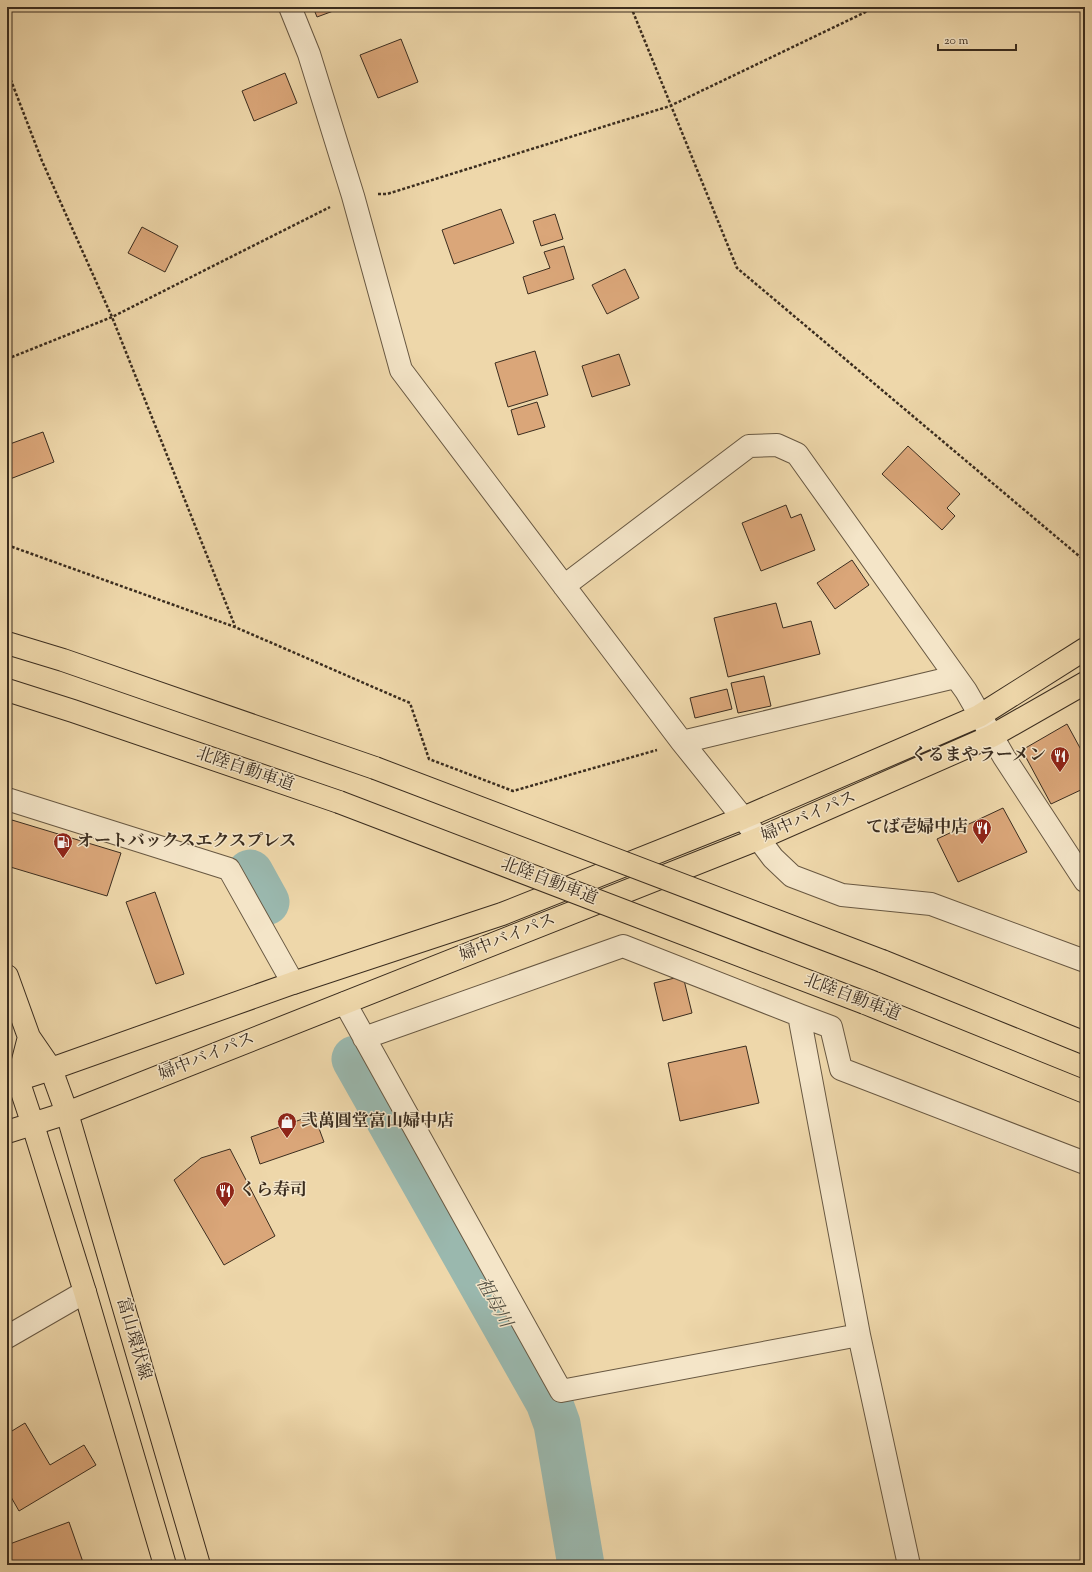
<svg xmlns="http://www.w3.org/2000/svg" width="1092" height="1572" viewBox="0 0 1092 1572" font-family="'Sorts Mill Goudy','Noto Serif JP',serif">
<rect width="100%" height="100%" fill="#eed7aa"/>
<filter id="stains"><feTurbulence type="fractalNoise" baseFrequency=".005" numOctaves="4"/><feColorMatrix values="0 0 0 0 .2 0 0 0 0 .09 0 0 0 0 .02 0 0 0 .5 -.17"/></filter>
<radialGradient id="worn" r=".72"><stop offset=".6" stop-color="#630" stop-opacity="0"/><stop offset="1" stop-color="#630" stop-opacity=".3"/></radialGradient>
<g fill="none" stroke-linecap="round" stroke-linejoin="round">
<path stroke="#9ab8ae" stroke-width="47" d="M250 873 266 902
M355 1059 549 1402 557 1424 581 1565"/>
</g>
<path fill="#daa679" stroke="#3b2d1f" d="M313 7H344L317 17Z
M401 39 418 82 378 98 360 55Z
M285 73 297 103 254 121 242 91Z
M501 209 514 243 454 264 442 230Z
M555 214 563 239 541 246 533 221Z
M142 227 178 246 165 272 128 253Z
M564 246 574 279 528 294 523 277 550 268 544 252Z
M625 269 639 298 607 314 592 285Z
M535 351 548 395 508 407 495 363Z
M619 354 630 385 592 397 582 366Z
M537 402 545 427 518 435 511 410Z
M43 432 54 462 10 479 7 473V445Z
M908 446 960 494 947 508 955 516 942 530 882 474Z
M786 505 791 518 801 514 815 550 761 571 742 523Z
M852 560 869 585 835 609 817 583Z
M776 603 783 628 811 621 820 654 728 677 714 618Z
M764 676 771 706 738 713 731 683Z
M727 689 732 709 695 718 690 698Z
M1067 724 1085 757V788L1051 804 1022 750Z
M1003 808 1027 852 958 882 937 839Z
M12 820 121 853 107 896 7 866V835Z
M155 892 184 974 156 984 126 902Z
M683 976 692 1013 663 1021 654 983Z
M746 1046 759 1103 680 1121 668 1063Z
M314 1115 324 1142 260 1164 251 1137Z
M230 1149 275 1236 224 1265 174 1180 201 1158Z
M25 1423 50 1465 84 1445 96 1465 19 1511 7 1490V1434Z
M69 1522 84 1565H10L7 1558V1545Z"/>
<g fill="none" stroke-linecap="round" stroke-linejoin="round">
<g stroke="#685842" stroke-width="24">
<path id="minor" d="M290 7 309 54 353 196 401 370 682 742 743 818 773 858 792 876 842 895 931 904 1085 961
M564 586 749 446 777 445 797 454 966 691 1004 757 1085 881
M682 742 955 677
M7 799 229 869 293 983
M345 1003 561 1391 859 1335
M799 1015 831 1027 841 1069 1085 1163
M364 1038 623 946 799 1015 859 1335 909 1565
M7 1337 85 1292"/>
</g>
<g stroke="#3b2d1f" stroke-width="24">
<path id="major" d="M67 1113 199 1565
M33 1125 85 1292 165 1565"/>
</g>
<g stroke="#3b2d1f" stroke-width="24">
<path id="highway" d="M7 643 63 660 375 768
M7 690 73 711 339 802
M882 961 1085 1043
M7 976 29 1037 51 1069 67 1113
M865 1003 1085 1092
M29 1037 18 1080 33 1125
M7 1083 51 1069 293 983 502 914 743 818 979 716 1085 649
M7 1132 67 1113 758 839 992 736 1085 683"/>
</g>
<path stroke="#3b2d1f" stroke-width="2.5" stroke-dasharray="3 2" stroke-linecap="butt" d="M631 7 737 268 1085 561
M7 70 42 161 112 317 235 626
M378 194H387L670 106 876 7
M7 359 112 317 330 207
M7 545 235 627 410 703 429 759 513 791 657 750"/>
<use href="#minor" stroke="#f4e5c8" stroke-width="22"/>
<use href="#major" stroke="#eed7aa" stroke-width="22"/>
<use href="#highway" stroke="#eed7aa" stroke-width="22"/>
<g stroke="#3b2d1f" stroke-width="24" stroke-linecap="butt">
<path id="highway-bridge" d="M375 768 882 961
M339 802 865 1003"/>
</g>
<use href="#highway-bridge" stroke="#eed7aa" stroke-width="22"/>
</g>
<defs>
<g id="restaurant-pin" transform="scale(1)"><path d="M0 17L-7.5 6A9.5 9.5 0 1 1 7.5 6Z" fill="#8f2418" stroke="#f4e5c8"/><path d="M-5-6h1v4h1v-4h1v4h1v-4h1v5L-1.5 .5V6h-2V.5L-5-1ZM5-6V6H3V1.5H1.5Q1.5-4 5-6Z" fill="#fff"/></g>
<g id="fuel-pin" transform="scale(1)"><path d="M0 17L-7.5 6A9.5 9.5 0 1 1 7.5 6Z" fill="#8f2418" stroke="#f4e5c8"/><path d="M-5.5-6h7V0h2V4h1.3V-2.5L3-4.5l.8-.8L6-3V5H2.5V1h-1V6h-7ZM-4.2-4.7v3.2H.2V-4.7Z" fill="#fff"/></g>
<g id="shop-pin" transform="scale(1)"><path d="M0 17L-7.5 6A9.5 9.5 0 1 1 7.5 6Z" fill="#8f2418" stroke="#f4e5c8"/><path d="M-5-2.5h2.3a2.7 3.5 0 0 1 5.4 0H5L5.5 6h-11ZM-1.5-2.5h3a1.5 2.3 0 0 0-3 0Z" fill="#fff"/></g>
</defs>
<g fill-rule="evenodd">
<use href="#restaurant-pin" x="1060" y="756"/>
<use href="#restaurant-pin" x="982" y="828"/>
<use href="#fuel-pin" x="63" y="842"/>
<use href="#shop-pin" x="287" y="1122"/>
<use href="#restaurant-pin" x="225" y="1191"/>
</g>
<g text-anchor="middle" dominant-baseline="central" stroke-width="3" stroke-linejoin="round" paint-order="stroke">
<g font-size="17" font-weight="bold" fill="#3b2d1f" stroke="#f4e5c8" text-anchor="start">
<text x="1046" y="756" text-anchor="end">くるまやラーメン</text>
<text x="968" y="828" text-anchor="end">てば壱婦中店</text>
<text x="77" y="842">オートバックスエクスプレス</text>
<text x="301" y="1122">弐萬圓堂富山婦中店</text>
<text x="239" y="1191">くら寿司</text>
</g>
<g font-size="17" fill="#3b2d1f" stroke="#f4e5c8">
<text transform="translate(245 770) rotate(19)">北陸自動車道</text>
<text transform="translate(809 817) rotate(-24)">婦中バイパス</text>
<text transform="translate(549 882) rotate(21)">北陸自動車道</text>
<text transform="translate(508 938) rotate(-22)">婦中バイパス</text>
<text transform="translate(852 998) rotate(21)">北陸自動車道</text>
<text transform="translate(207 1057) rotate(-22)">婦中バイパス</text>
<text transform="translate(133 1339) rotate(74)">富山環状線</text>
</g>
<g font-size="18" font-style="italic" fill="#535043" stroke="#f4e5c8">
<text transform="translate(493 1303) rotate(61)">祖母川</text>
</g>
</g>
<rect width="1092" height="1572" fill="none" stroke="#eed7aa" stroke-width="24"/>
<rect x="8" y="8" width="1076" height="1556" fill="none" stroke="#3b2d1f" stroke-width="2"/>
<rect x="12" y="12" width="1068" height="1548" fill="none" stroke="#3b2d1f"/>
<path d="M938 44v6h78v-6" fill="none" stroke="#3b2d1f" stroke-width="2"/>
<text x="944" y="44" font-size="12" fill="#3b2d1f" stroke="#f4e5c8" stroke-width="3" paint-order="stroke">20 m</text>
<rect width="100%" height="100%" filter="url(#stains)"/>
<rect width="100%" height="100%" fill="url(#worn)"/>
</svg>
